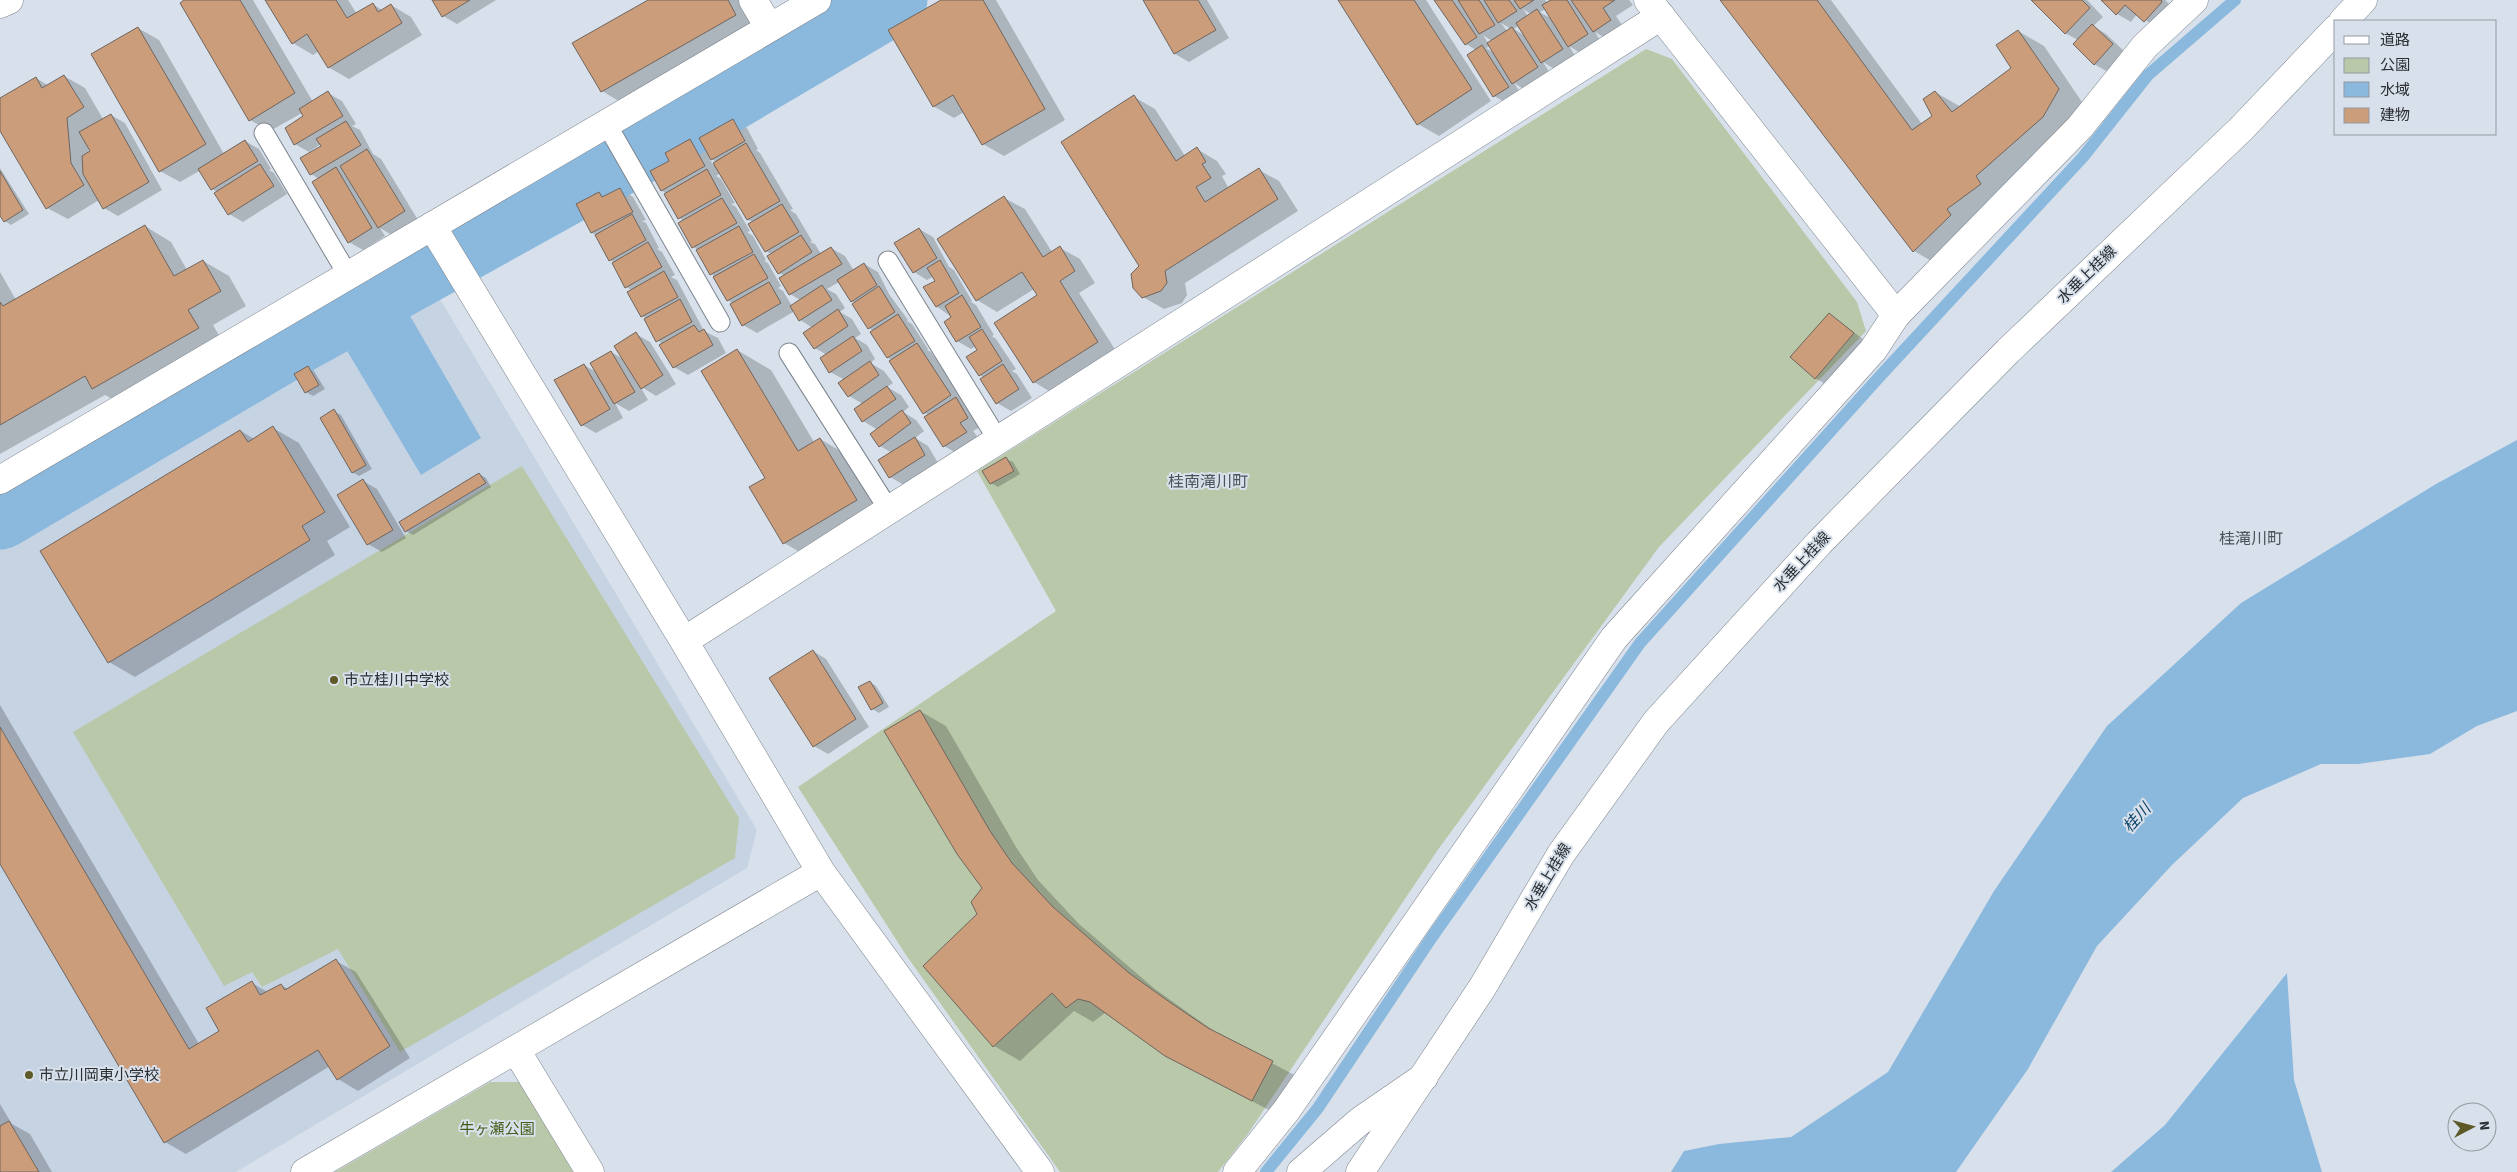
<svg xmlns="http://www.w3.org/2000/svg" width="2517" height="1172" viewBox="0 0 2517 1172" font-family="'Source Sans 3','Noto Sans JP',sans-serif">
<rect width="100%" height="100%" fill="#d8e1eb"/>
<path fill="#c6d3e3" d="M425 274 757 830 747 868 236 1172H0V529Z"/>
<path fill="#bac8aa" d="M1646 49 1672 59 1857 302 1866 331 1659 547 1437 851 1247 1135 1218 1172H1060L906 955 798 787 1056 611 977 471Z
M522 466 739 818 735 858 400 1052 338 949 262 987 252 972 224 986 73 732Z
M490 1082H519L573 1172H335Z"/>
<path fill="#8bb9de" d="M406 309 481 438 421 475 343 344Z
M2517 440V711L2477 726 2430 754 2358 764H2321L2243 798 2172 865 2097 946 2028 1069 1956 1172H1671L1684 1151 1719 1144 1791 1137 1888 1072 1994 891 2107 726 2241 603 2436 484Z
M2287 973 2294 1080 2322 1172H2111L2165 1125Z"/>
<path fill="#0003" fill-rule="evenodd" d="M187 0H253L313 102 328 93 342 101 356 124 352 126 360 130 373 154 381 159 418 220 392 235 380 228 385 236 363 250 349 242 319 179 311 174 302 159 323 147 321 144 309 152 295 144 304 117 302 113 270 131 250 120Z
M267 0H348L357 14 373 4 382 10 391 5 411 17 422 35 349 79 328 67 319 51 313 55 293 43Z
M433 0H496L457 24 443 16Z
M650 0H741L755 26 622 103 602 91Z
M944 0H996L1065 120 1004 156 983 144 964 112 954 118 933 106Z
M1144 0H1207L1229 38 1189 62 1175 54Z
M1339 0H1426L1491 101 1439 136 1418 124Z
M1436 0H1545L1548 3 1551 2 1548 0H1629L1633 5 1616 16 1624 28 1607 39 1595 32 1601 42 1582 54 1569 46 1576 57 1556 70 1543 62 1551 75 1527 91 1514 83 1522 95 1508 104 1494 96 1476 50 1466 44ZM1523 9 1531 14 1528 16ZM1546 9 1552 19 1540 12ZM1501 23 1511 29 1507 31ZM1518 26 1525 36 1514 29ZM1483 35 1492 41 1488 43ZM1490 46 1494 53 1486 48Z
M1722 0H1831L1922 124 1934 116 1935 92 1961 107 2013 69 2018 31 2044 46 2084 105 1940 266 1914 251Z
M2033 0H2087L2103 17 2093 26 2106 34 2126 53 2108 72 2094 64 2078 40 2065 33Z
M2102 0H2165L2175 10 2158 29 2137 14 2131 22 2117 14Z
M138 28 159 40 224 154 245 141 259 149 271 169 269 170 274 173 287 194 243 222 229 214 218 192 212 189 201 170 180 182 160 171Z
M64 76 85 88 103 119 111 115 125 123 162 190 118 216 104 208 99 200 68 219 47 208 0 129V100L36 78 49 86ZM88 145 92 152 89 154Z
M1134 97 1155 109 1185 156 1197 149 1217 161 1226 174 1222 176 1229 189 1259 170 1279 181 1298 211 1185 283 1187 295 1182 303 1164 309 1143 297Z
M733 120 747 128 758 149 756 150 760 153 793 209 790 210 796 214 812 241 810 242 815 244 821 254 831 248 845 256 854 271 864 264 878 272 889 294 908 320 907 321 912 324 928 349 927 350 931 352 982 426 973 431 980 440 958 454 944 446 929 415 924 413 892 360 888 358 871 332 873 331 869 328 855 303 851 301 839 282 827 289 836 294 845 308 840 312 852 319 861 334 855 338 867 345 875 359 870 363 884 371 893 383 887 387 901 395 909 407 903 412 916 420 924 431 915 438 928 446 938 463 904 485 890 477 892 453 880 446 878 430 863 421 855 409 863 404 849 396 845 380 830 372 827 355 815 348 813 328 800 320 795 311 757 333 743 325 733 304 728 300 697 249 693 247 684 221 679 218 665 195 667 194 661 190 670 161 690 140 707 150ZM709 158 717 162 713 165ZM720 173 748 220 753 222 766 251 772 255 779 273 785 276 781 278 790 294 800 300 792 306 783 291 778 288 781 286 768 263 764 261 766 260 753 236 747 232 750 231 736 207 731 204 735 203 721 179 716 176Z
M0 168 29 214 11 225 5 221 0 213Z
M620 189 633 197 646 220 642 221 646 223 659 248 657 249 662 252 675 275 671 277 677 280 704 331 718 338 726 353 688 375 674 367 647 319 642 316 632 290 626 287 615 263 610 260 596 235 592 233 578 205 599 194 605 197Z
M1004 198 1025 209 1052 252 1060 248 1080 259 1095 283 1079 293 1118 354 1054 394 1034 382 1038 295 1034 289 997 312 977 300Z
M145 226 171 242 187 270 203 261 229 276 246 306 213 325 224 344 119 403 105 395 0 454V272L16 300Z
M919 229 933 237 949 267 954 270 972 301 971 302 976 305 994 335 992 336 996 339 1016 369 1012 371 1017 374 1032 398 1011 411 997 403 984 378 980 375 979 350 976 346 971 349 957 341 953 318 936 306V281L934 276 927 280 914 272Z
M1829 314 1867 342 1829 386 1815 378Z
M636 334 650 342 676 384 656 396 640 386 648 400 629 411 615 403 623 418 596 433 582 425 584 365 598 373 611 352 625 360Z
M737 350 771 370 814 442 820 439 854 459 890 520 819 563 784 543 766 478Z
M308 367 314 371 325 389 313 396 306 392Z
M334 411 341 415 372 469 359 476 352 472Z
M273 428 299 443 350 527 327 541 335 555 135 677 109 662 241 431 254 439Z
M1006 459 1013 462 1020 474 998 487 991 483Z
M479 474 486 478 491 487 413 535 406 531Z
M363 481 377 489 406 538 382 552 368 544Z
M813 651 826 659 869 727 828 754 814 746Z
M870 682 876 686 889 707 879 713 872 709Z
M0 705 199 1044 220 1032 252 983 268 992 281 985 288 989 336 961 356 972 410 1058 358 1091 338 1079 330 1066 186 1154 165 1142 0 862Z
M920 711 946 726 1016 847 1038 880 1079 924 1155 989 1197 1019 1223 1037 1298 1077 1278 1115 1165 1055 1105 1013 1093 1022 1074 1011 1020 1061 994 1046 978 914 984 888Z
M0 1104 12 1124 30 1134 52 1172H0Z"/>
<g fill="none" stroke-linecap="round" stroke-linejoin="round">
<path stroke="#8bb9de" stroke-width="12" d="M1266 1172 1318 1108 1432 937 1640 643 1881 375 2083 157 2148 75 2235 0"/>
<path stroke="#8bb9de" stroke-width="71" d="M0 514 298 338 641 148 892 0"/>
</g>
<path fill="#cb9d7b" stroke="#6f655e" d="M184 0H240L295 93 249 121 180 3Z
M265 0H336L347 18 373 3 378 12 391 4 402 23 328 68 307 34 292 44Z
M432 0H470L442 17Z
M648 0H728L736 15 601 92 572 43Z
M941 0H983L1045 109 982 145 953 95 933 107 888 30Z
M1143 0H1198L1216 30 1174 54Z
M1338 0H1414L1472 89 1417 125Z
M1434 0H1452L1477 37 1465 45Z
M1458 0H1479L1495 25 1479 34Z
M1484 0H1509L1517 11 1498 23Z
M1514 0H1534L1520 9Z
M1551 0H1567L1588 34 1568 47 1542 5Z
M1571 0H1615L1603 8 1611 20 1593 32Z
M1720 0H1817L1912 130 1932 116 1923 99 1935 91 1952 112 2011 68 1996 45 2018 30 2059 89 2043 117 1976 176 1981 184 1947 209 1951 215 1913 252Z
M2031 0H2082L2090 8 2065 34Z
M2101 0H2161L2162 2 2144 22 2125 5 2116 15Z
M1537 9 1563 49 1541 63 1516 23Z
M2092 24 2113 44 2094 65 2073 44Z
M138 27 206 144 159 172 91 54Z
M1512 27 1538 67 1512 84 1487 43Z
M1482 45 1509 87 1493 97 1467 55Z
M64 75 84 107 67 118 71 163 84 185 46 209 0 131V98L36 77 42 88Z
M328 91 343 116 294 145 285 128 303 116 299 109Z
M1134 95 1176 161 1197 147 1206 162 1202 164 1211 178 1196 187 1205 202 1259 168 1278 199 1165 271 1167 283 1161 291 1142 298 1133 288 1131 274 1139 266 1061 142Z
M111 114 149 182 103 209 83 174 82 156 90 151 79 132Z
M733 119 745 141 711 160 699 138Z
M346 121 361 145 310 175 300 158 321 146 316 139Z
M690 139 705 166 661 191 650 171 669 161 665 153Z
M245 140 258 161 211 190 198 169Z
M746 143 780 201 747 220 713 163Z
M367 149 405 211 378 228 340 166Z
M260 164 274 186 228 215 214 193Z
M336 167 372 228 348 243 312 182Z
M707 169 721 195 678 219 664 194Z
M0 171 23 210 4 222 0 216Z
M620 188 633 212 591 233 576 204 599 192 602 197Z
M1004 196 1043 257 1060 246 1075 271 1060 281 1098 342 1033 383 994 323 1037 295 1022 272 976 301 937 239Z
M722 198 737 223 692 248 678 223Z
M782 204 799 232 765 252 748 224Z
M632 214 646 240 609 261 595 235Z
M145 225 174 276 203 260 221 291 188 310 199 328 92 389 85 376 0 425V302L3 306Z
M739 226 753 252 710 275 696 250Z
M919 228 937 258 913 273 894 243Z
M801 235 812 252 778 274 767 256Z
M648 242 662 267 625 288 612 263Z
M831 247 842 264 789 295 779 278Z
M754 254 768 278 727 301 713 277Z
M940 260 959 293 936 307 923 287 935 281 927 268Z
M864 263 877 285 851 302 837 280Z
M664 271 678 297 641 317 627 292Z
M769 282 781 303 742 326 730 304Z
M822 285 832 300 799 321 790 306Z
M879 286 895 312 868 329 852 304Z
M962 295 981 327 956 342 944 322 951 317 945 306Z
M680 299 692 322 656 342 644 319Z
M838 309 848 326 814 349 803 333Z
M1829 313 1854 333 1815 379 1790 357Z
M898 314 915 341 887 358 870 332Z
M694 325 699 332 704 329 713 345 673 368 659 345Z
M982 329 1002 361 979 376 966 357 977 350 969 337Z
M636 332 663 375 641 389 614 346Z
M853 336 862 351 829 373 820 358Z
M917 343 951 395 923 414 889 361Z
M737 349 798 451 820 438 857 500 783 544 749 487 765 478 701 371Z
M611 351 635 392 614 404 590 363Z
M870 361 879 375 848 397 838 383Z
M584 364 610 409 581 426 554 380Z
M1003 364 1019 389 996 404 980 379Z
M308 366 319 385 305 393 294 374Z
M887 386 896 399 862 422 854 409Z
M956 397 968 418 960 423 967 432 943 447 924 417Z
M334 409 366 465 352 473 320 418Z
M902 410 911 423 879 447 870 434Z
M273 426 325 512 302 526 310 540 108 663 40 551 240 430 248 442Z
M915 437 925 455 889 478 878 460Z
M1006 457 1014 471 990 484 982 471Z
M479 473 486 483 405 532 399 522Z
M363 479 393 530 367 545 337 495Z
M813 650 856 719 813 747 769 678Z
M870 681 883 703 871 710 858 687Z
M920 710 990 831 1012 863 1053 907 1129 973 1171 1003 1208 1028 1273 1061 1252 1101 1165 1056 1090 1002 1078 999 1066 1008 1052 993 993 1047 923 966 977 914 971 902 982 888 957 854 884 731Z
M0 727 189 1049 219 1031 206 1008 252 981 260 995 281 984 285 990 336 959 390 1046 337 1080 318 1050 164 1143 0 864Z
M9 1121 39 1172H0V1126Z"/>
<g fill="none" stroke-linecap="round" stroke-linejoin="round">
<g stroke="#7c848d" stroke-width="21">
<path id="lane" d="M606 123 720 322
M264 133 348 275
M888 261 998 440
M789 353 889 510"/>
</g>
<g stroke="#7c848d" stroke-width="29">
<path id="street" d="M753 0 769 27
M1648 0 1896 315
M432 226 684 641 821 872 1040 1172
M0 480 817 0
M684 641 1661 16
M516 1050 590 1172
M305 1172 821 872
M1237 1172 1286 1111 1614 638 1873 350 1896 315 2080 127 2145 46 2194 0
M1301 1172 1360 1121 1424 1077"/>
</g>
<g stroke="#7c848d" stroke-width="29">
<path id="secondary" d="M0 4 9 0
M2343 21 2363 0
M1360 1172 1482 988 1561 854 1656 722 1819 543 2008 351 2241 129 2336 29"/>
</g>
<use href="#lane" stroke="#fff" stroke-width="19"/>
<use href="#street" stroke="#fff" stroke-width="28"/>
<use href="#secondary" stroke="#fff" stroke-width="28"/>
</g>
<g fill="#5e5a27" stroke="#d8e1eb" stroke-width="2">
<circle cx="334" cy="680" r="5"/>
<circle cx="29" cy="1075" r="5"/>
</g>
<g text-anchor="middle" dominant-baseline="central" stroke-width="4" stroke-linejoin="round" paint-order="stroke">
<g font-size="15" fill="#2b2e32" stroke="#d8e1eb">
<text transform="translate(2087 275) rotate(-44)">水垂上桂線</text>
<text transform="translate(1802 562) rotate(-47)">水垂上桂線</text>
<text transform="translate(1548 877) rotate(-59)">水垂上桂線</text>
</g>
<g font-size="15" fill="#2b2e32" stroke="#d8e1eb" text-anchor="start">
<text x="344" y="680">市立桂川中学校</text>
<text x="39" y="1075">市立川岡東小学校</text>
</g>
<g font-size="15" fill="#435e17" stroke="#d8e1eb">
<text x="497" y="1129">牛ヶ瀬公園</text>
</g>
<g font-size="16" fill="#4b535b" stroke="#d8e1eb">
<text x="1208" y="482">桂南滝川町</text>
<text x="2251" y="539">桂滝川町</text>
</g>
<g font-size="16" font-style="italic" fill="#0f4669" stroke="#d8e1eb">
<text transform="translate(2137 818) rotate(-48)">桂川</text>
</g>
</g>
<rect x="2334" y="20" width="162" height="115" fill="#d8e1eb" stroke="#9399a1"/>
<rect x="2344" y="36" width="25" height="8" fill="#ffffff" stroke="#9399a1"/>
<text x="2380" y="45" font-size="15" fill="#2b2e32">道路</text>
<rect x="2344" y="58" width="25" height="15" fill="#bac8aa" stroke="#9399a1"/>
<text x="2380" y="70" font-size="15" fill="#2b2e32">公園</text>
<rect x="2344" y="82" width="25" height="15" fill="#8bb9de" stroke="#9399a1"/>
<text x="2380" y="95" font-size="15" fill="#2b2e32">水域</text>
<rect x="2344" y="108" width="25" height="15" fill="#cb9d7b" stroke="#9399a1"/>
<text x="2380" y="120" font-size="15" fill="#2b2e32">建物</text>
<g transform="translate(2472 1127) rotate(84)"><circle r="24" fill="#d8e1eb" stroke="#9399a1"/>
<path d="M0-4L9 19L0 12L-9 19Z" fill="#5e5a27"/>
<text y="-8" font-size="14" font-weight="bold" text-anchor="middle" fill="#2b2e32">N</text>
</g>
</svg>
